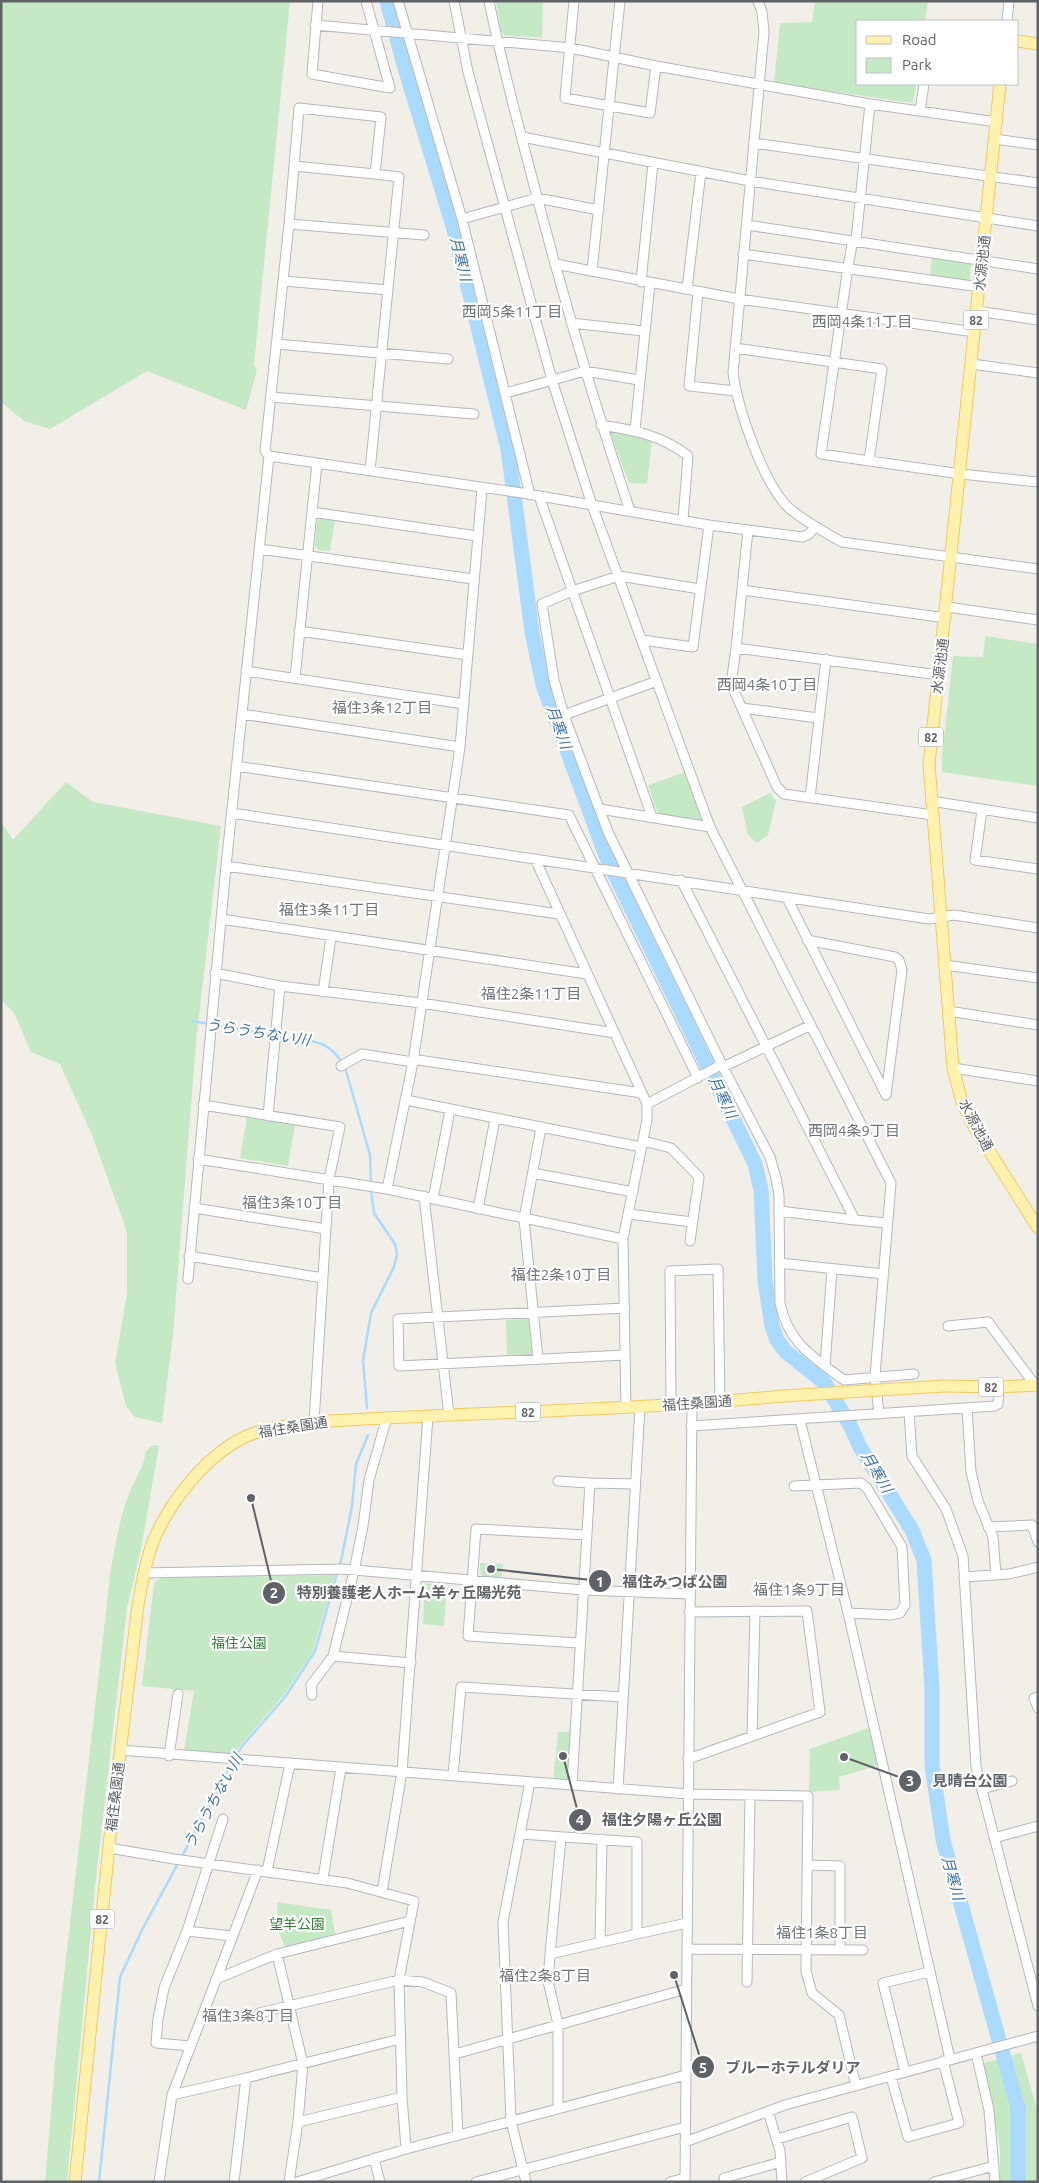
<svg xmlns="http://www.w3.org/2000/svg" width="1039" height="2183" viewBox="0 0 1039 2183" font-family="Ubuntu,'Noto Sans JP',sans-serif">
<rect width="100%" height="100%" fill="#f1efe8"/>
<path fill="#c5e8c5" d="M1 1H290L254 365 257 370 246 410 147 371 50 429 24 421 1 402Z
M496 1H543L542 38 504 35 501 31Z
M815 1H928L925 21H858V84H916L913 103 774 83 780 23 812 22Z
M932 255 972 260 969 282 930 277Z
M610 432 652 440 647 484 629 483Z
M321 517 335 519 330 551 318 550 315 546 317 520Z
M985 636 1038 644V786L942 772V757L953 656 983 657Z
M686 772 707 824 659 817 648 785Z
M66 782 93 802 221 826 196 1042 173 1334 162 1423 135 1417 126 1406 115 1363 127 1294V1232L92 1135 60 1064 31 1052 14 1013 1 1000V822L13 840Z
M770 793 776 801 768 835 757 843 748 835 742 807Z
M247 1117 295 1125 288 1166 240 1158Z
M526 1319 530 1321 533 1351 530 1354 507 1355 506 1320Z
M153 1445 159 1446 141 1549 127 1608 95 1887 67 2182H45L58 2028 111 1568C117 1538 121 1508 135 1481 139 1471 146 1462 145 1452Z
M480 1563 503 1564 501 1579H483L481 1575Z
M335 1575 313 1651 283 1696 243 1742 232 1757 184 1751 194 1691 142 1686 154 1583 161 1578Z
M425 1583 447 1586 444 1626 423 1624Z
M871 1727 879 1765 839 1777 840 1790 809 1792 810 1749Z
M558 1732H573L569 1783 553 1781Z
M277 1902 331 1910 335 1934 285 1947 278 1930Z
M1021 2053 1038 2113V2182H1000V2148L984 2063Z"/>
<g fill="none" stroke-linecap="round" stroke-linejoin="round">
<path stroke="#aadaff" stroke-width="2.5" d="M193 1021 209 1024
M214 1025 273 1035
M278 1036C310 1042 327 1036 345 1067L370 1155 371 1184
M367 1408 363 1361 371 1313 394 1267 397 1254 395 1244 374 1213 371 1190
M236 1757 242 1746 285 1697 315 1651 342 1556 352 1506 356 1464 368 1435
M99 2182 120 1977 143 1928 233 1762"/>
<path stroke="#aadaff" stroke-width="15" d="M387 1 404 65 453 226 508 449 532 632 543 685 606 856 755 1164 761 1190 765 1281 772 1326 777 1340 786 1352 824 1382 850 1425 860 1447 912 1530 924 1560 932 1689V1765L943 1840 1018 2108V2182"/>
<g stroke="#b5b8bc" stroke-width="11">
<path id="minor" d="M318 1 312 74 390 88 366 1
M398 1 462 219 530 495
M454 1 468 72 552 380 592 505 710 827 891 1183 875 1376 879 1414
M489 1C500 57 515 112 529 166 559 283 592 397 630 511
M574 1 565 98 650 113 656 66
M758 1 762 12 764 32 733 373C738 409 763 484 790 509 806 522 824 532 842 542L1038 569
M1007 21 1009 1
M315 25 571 48 656 66 870 104 997 122
M870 104 856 240 852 245 848 267 821 454 961 474 1038 482
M920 111 924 84
M522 137 750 181 1038 226
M995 139 1038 145
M754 143 1038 183
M294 166 375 174
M462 219 537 198 599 210
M289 224 424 235
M747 225 1038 269
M743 254 980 287
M555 264 739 299 975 332
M592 271 620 1
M284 281 388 290
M641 282 653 163
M687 289 701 172
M698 292 689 386 736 391
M977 311 1038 320
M571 323 644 331
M276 344 448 359
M735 348 882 369 869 461
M972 364 1038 373
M506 393 585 371 639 380
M271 397 474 414
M601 425C633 430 662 435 688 456L683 520
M635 430 650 283
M269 456 265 451 289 224 299 108 381 117 375 174 399 177 370 471
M539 496 652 817
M312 512 477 536
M748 530 736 648 939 675
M260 549 473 579
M700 589 619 576 572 591 542 604 554 680 564 715 608 832 723 1067 770 1157 776 1178 779 1195 780 1303C788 1343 813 1357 844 1380L914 1374
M742 590 946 618
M947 607 1038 620
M299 631 468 655
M642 640 693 647 709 525
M736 648 731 684 777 787 784 794 933 815
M246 671 464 704
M295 678 317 463
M742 708 818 718
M242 714 460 747
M564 715 657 681
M236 766 569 815 698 1078
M810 798 826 659
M931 801 1038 818
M600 809 710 827
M982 810 975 860 1038 869
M232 813 929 919 954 915 1038 928
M536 861 647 1104V1120L623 1239 626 1408
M226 866 559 914
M681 880 855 1220 887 1223
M787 898 886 1095 902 970 899 960 895 957 807 940
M221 919 587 974
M945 965 1038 978
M215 973 280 986 421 1003 615 1033
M323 992 331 937
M948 1011 1038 1025
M341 1066 362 1054 413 1062 418 1060 642 1093
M953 1068 1038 1081
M406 1100 641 1147
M647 1104 719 1066 723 1067 811 1025
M203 1105 340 1127 329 1179 314 1422
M268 1116 280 986
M643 1141 671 1148 699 1177 690 1241
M198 1159 387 1189 623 1239
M533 1173 633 1192
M387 1189 413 1062 460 747 482 489
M424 1196 449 1415
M433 1199 450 1110
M194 1208 326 1229
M478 1209 495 1119
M779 1211 855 1220
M629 1214 692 1222
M189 1256 323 1278
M779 1263 884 1274
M188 1279 226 866 269 456 522 493 709 525 803 537 809 534 815 527
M948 1326 988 1322 1035 1385
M625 1355 399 1366 398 1319 625 1308
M538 1359 524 1219 541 1128
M825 1366 832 1269
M671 1405 670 1271 718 1269 720 1402
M967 1408 971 1472 978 1501 993 1537 996 1575
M909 1412 912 1456 946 1509 963 1556 976 1767 1038 2006
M800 1420 848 1613 950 2059
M691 1426 995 1406 998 1404 999 1387
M558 1481 590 1483
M794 1486 861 1483 867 1488 902 1547 905 1605 900 1613 891 1615 848 1613
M988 1527 1032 1525 1038 1542
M144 1573 343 1569 583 1590 689 1594
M964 1577 1009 1574 1038 1567
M579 1643 468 1636 476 1529 586 1535
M333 1656 411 1663
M312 1695 311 1685 333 1656 354 1571 363 1526 369 1480 387 1417
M1038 1697 1034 1698 1038 1708
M752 1736 755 1611
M120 1750 688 1794 808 1796 806 1971 812 1993 839 2015 856 2086
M169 1756 178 1694
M688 1759 820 1712 807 1611 689 1612
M453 1776 461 1687 623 1697
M572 1785 590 1483 635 1484
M618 1789 640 1407
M982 1789 1012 1781
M520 1834 637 1842V1934L687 1923
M994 1838 1038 1826
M109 1848 174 1859 347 1883 414 1901 399 1980 402 2097 406 2149 297 2182
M808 1865 840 1866V1950
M267 1871 290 1764
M323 1878 341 1768
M382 1892 402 1772 428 1416
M187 1931 232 1936
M600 1942 602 1839
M687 1949 863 1950
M277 1954 303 2064 298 2122 289 2182
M550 1954 561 1838
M216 1979 277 1954 410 1921
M747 1982 750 1795
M259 2013 399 1980 423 1982 451 1993 458 2135
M191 2046 156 2043 158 2019 164 1988 187 1931 223 1819
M976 2053 989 2110 995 2182
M455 2054 686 1989
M905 2072 883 1983 929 1972
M891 2077 908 2137 959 2123 943 2061
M172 2095 246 2078 400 2039
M558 2109V2024L548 1981 550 1954 637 1934
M768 2111 780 2151 782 2182
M298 2122 402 2097
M777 2139 852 2117 862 2158 805 2182
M685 2142 785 2105 1038 2036
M406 2149 686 2075
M374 2158 380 2182
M159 2182 172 2095 258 1870
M234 2182 246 2078
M476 2182 685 2127
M526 2182 511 2121 503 1922 530 1782
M670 2182 685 2178
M685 2182 692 1404
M725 2182 724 2178 781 2162
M934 2182 994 2166"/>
</g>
<g stroke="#f2c960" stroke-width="13">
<path id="major" d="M1018 41 1038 44
M1000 84 929 764 953 1068 962 1102 974 1127 1038 1228
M944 1386 999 1387 1038 1385
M75 2182 110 1836 138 1605C142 1584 145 1562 153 1542 169 1502 207 1454 247 1436 267 1427 292 1425 314 1422 471 1412 628 1411 784 1396"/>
</g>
<use href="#minor" stroke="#fff" stroke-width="9"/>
<use href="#major" stroke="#fff2af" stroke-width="11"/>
<g stroke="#f2c960" stroke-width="13" stroke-linecap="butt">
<path id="major-bridge" d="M784 1396 944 1386"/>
</g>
<use href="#major-bridge" stroke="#fff2af" stroke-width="11"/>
</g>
<g text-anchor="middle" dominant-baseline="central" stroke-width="4.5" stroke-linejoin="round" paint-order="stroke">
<g fill="#fff" stroke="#8f9295" stroke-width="1">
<rect x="963.5" y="310.5" width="25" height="19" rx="4"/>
<rect x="918.5" y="727.5" width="25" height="19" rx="4"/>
<rect x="978.5" y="1377.5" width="25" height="19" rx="4"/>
<rect x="515.5" y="1402.5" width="25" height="19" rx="4"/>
<rect x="89.5" y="1909.5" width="25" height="19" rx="4"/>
</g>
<g font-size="12" font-weight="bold" fill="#5f6368">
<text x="976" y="320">82</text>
<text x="931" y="737">82</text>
<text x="991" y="1387">82</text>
<text x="528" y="1412">82</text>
<text x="102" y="1919">82</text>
</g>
<g font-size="14" fill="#5f6368" stroke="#fff">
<text transform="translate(982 263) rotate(-84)">水源池通</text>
<text transform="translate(940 666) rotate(-83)">水源池通</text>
<text transform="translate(976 1125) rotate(62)">水源池通</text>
<text transform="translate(697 1403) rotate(-4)">福住桑園通</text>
<text transform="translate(293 1427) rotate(-9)">福住桑園通</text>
<text transform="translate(115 1797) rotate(-83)">福住桑園通</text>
</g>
<g font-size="14" fill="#348238" stroke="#fff">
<text x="239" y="1643">福住公園</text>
<text x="297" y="1924">望羊公園</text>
</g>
<g font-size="15" font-style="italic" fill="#4174aa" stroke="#fff">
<text transform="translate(461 259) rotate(76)">月寒川</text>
<text transform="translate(559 727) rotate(70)">月寒川</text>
<text transform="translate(258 1032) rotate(9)">うらうちない川</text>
<text transform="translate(723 1097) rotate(64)">月寒川</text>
<text transform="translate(877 1472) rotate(59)">月寒川</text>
<text transform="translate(213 1801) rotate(-61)">うらうちない川</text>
<text transform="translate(953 1878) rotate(74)">月寒川</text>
</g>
<g font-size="15" fill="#70757a" stroke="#fff">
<text x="512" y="311">西岡5条11丁目</text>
<text x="862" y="321">西岡4条11丁目</text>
<text x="767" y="684">西岡4条10丁目</text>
<text x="382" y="707">福住3条12丁目</text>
<text x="329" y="909">福住3条11丁目</text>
<text x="531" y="993">福住2条11丁目</text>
<text x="854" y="1130">西岡4条9丁目</text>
<text x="292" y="1202">福住3条10丁目</text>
<text x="561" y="1274">福住2条10丁目</text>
<text x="799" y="1589">福住1条9丁目</text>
<text x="822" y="1932">福住1条8丁目</text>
<text x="545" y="1975">福住2条8丁目</text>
<text x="248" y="2015">福住3条8丁目</text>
</g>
</g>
<path fill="none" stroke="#5f6368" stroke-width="2" d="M491 1569L600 1581M251 1498L274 1593M844 1757L910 1781M563 1756L580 1820M674 1975L703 2067"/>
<g fill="#5f6368" stroke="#fff" stroke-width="2">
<circle cx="491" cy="1569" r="5"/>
<circle cx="251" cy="1498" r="5"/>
<circle cx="844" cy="1757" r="5"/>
<circle cx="563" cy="1756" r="5"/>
<circle cx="674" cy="1975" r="5"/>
<circle cx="600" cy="1581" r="12"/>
<circle cx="274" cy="1593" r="12"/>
<circle cx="910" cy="1781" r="12"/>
<circle cx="580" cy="1820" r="12"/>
<circle cx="703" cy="2067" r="12"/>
</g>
<g font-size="15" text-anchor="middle" font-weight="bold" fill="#fff">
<text x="600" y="1587">1</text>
<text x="274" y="1598">2</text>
<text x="910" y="1786">3</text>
<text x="580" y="1825">4</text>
<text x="703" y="2073">5</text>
</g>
<g font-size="15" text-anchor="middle" font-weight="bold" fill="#5f6368" stroke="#fff" stroke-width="4.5" stroke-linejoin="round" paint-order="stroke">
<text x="675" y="1587">福住みつば公園</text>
<text x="409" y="1598">特別養護老人ホーム羊ヶ丘陽光苑</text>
<text x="970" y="1786">見晴台公園</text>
<text x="662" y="1825">福住夕陽ヶ丘公園</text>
<text x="793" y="2073">ブルーホテルダリア</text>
</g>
<rect width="1039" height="2183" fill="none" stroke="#5f6368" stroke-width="5"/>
<rect x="856" y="20" width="162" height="65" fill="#ffffff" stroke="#bfc1c3"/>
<rect x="866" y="36" width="25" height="8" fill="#fff2af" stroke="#bfc1c3"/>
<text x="902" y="45" font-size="15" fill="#5f6368">Road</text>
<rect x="866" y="58" width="25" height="15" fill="#c5e8c5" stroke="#bfc1c3"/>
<text x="902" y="70" font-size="15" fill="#5f6368">Park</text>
</svg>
